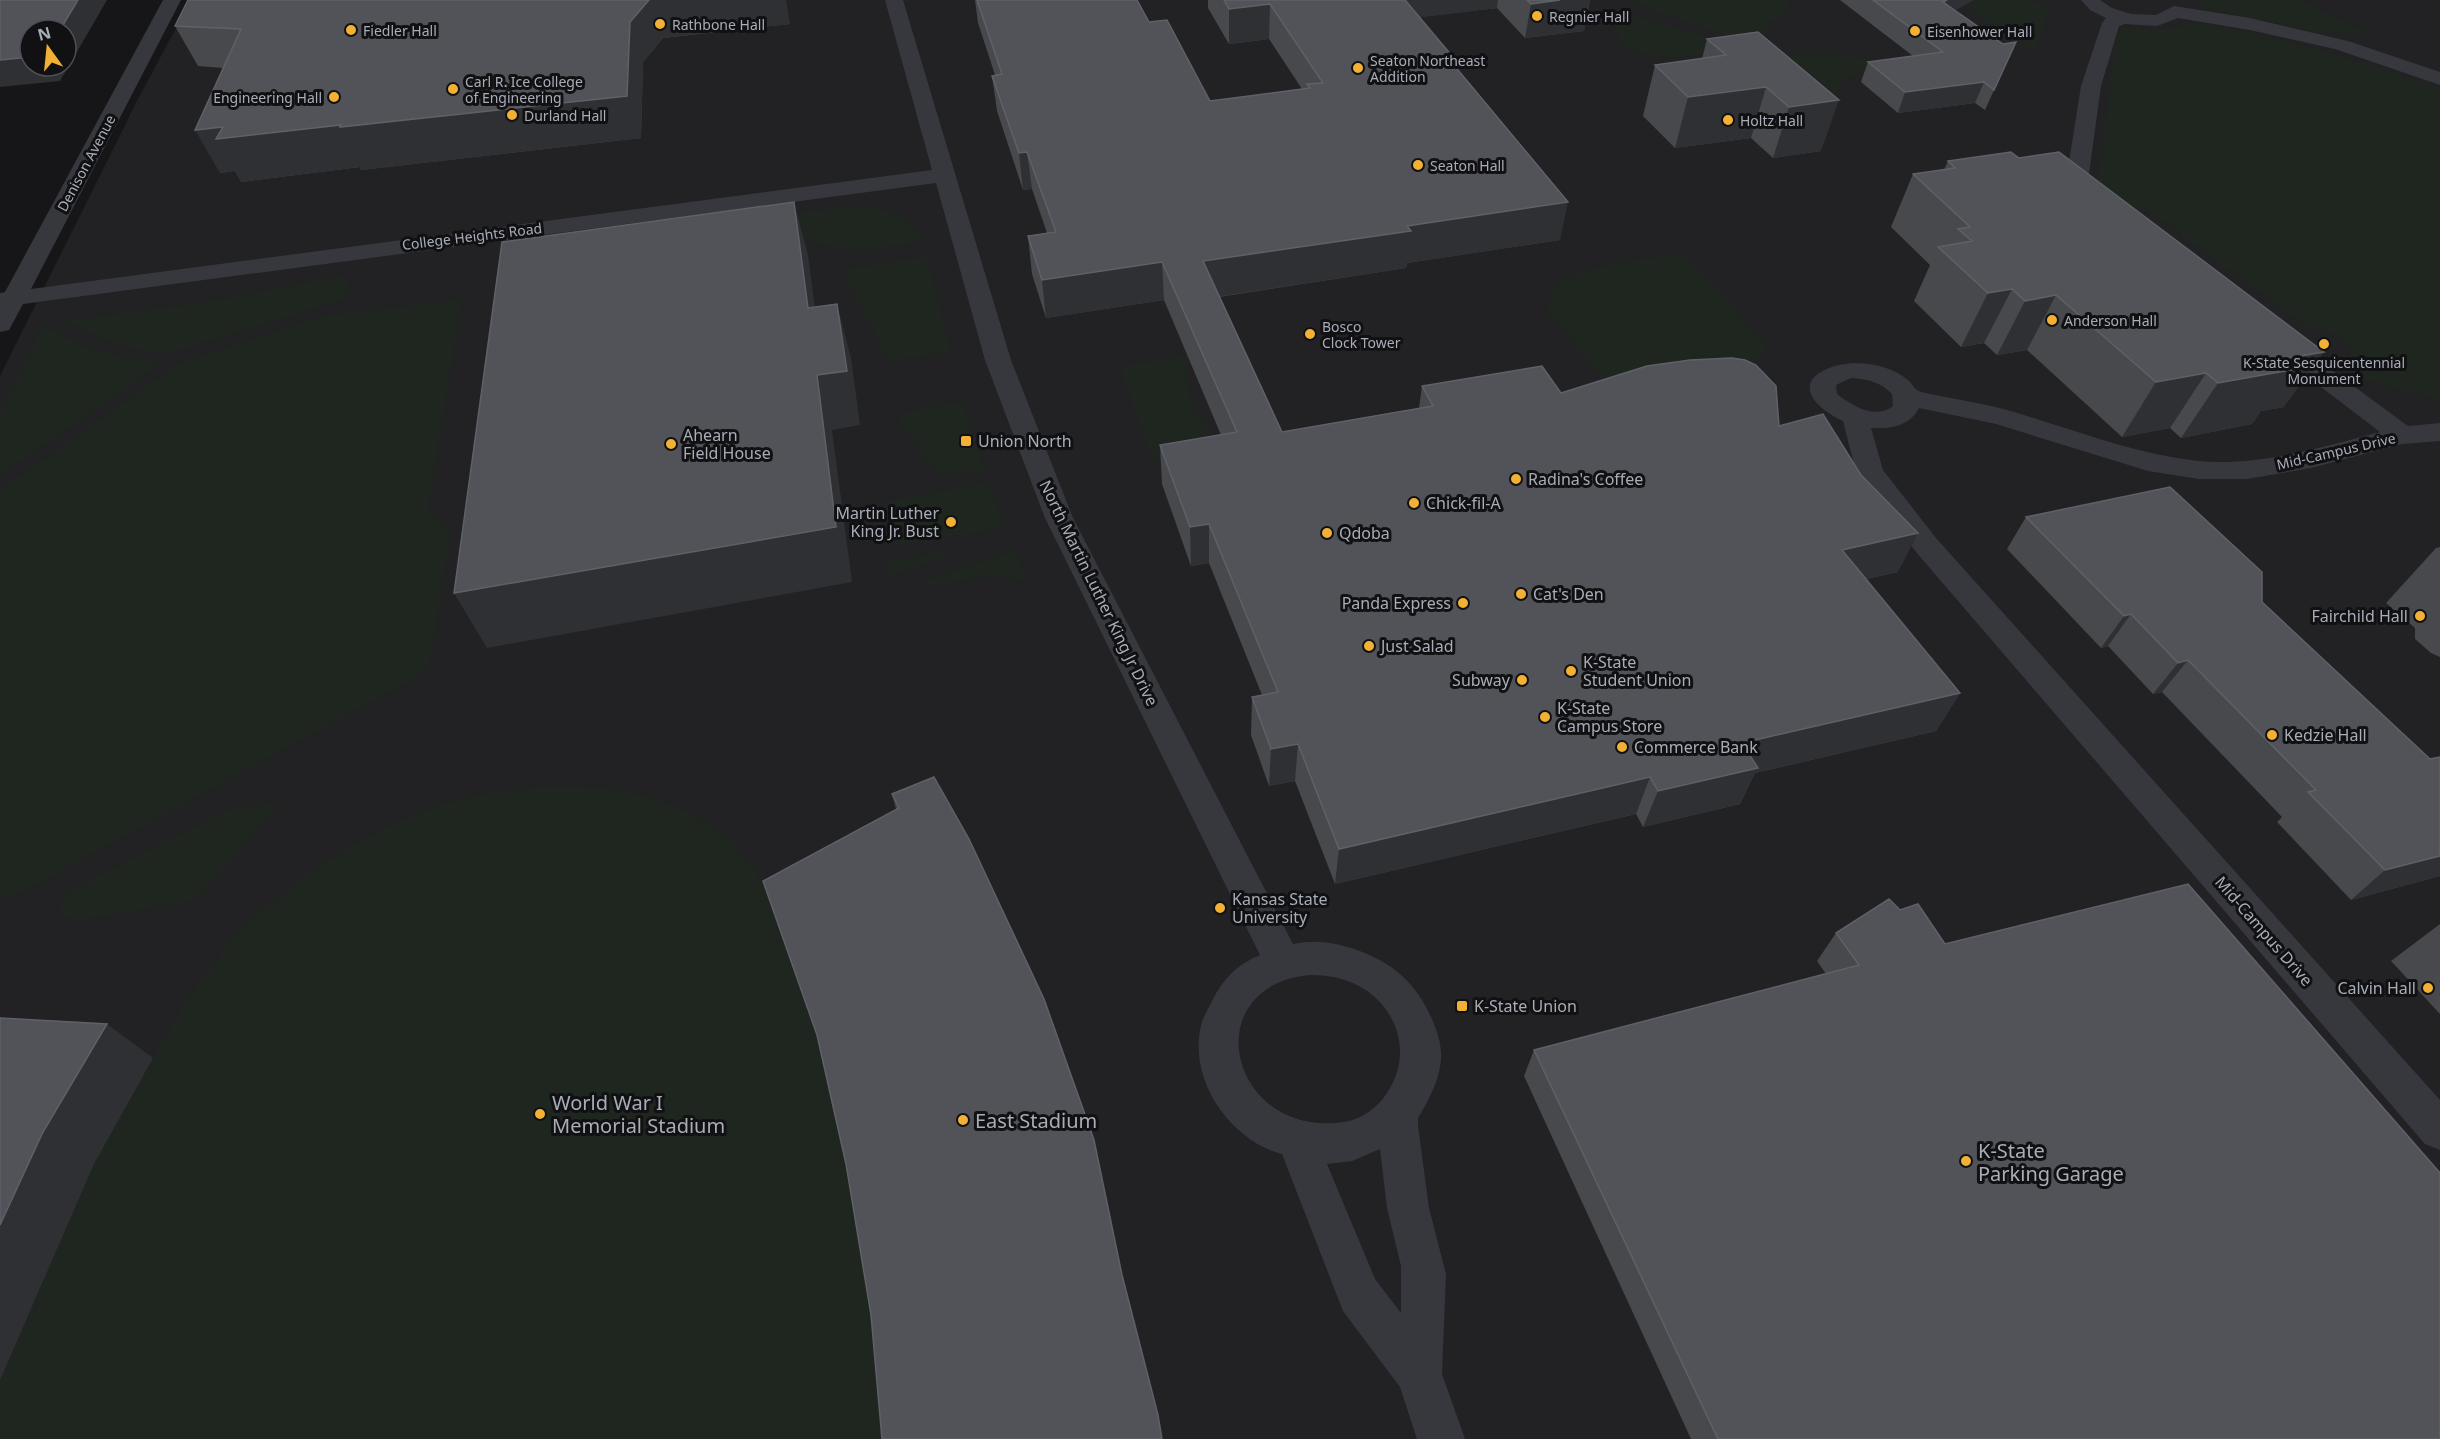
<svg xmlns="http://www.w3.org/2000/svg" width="2440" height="1439" viewBox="0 0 2440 1439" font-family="'Noto Sans',sans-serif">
<rect width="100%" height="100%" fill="#161618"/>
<path fill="#222225" d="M191 0H2440V1439H0V376L137 101Z"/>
<path fill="#1e261f" d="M1632 0H1791L1781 21 1771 20 1766 33 1762 36 1730 34 1728 36 1658 13Z
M1957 0H2029C2036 5 2043 0 2050 9L2035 52H2032Z
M2203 0H2300L2373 35 2312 31 2208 9 2196 2Z
M1628 14 1744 47 1740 50C1702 54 1650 68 1618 41L1616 18Z
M2192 24C2215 25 2237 30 2259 35 2321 48 2381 68 2440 88V400C2400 389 2354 380 2319 357L2349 361V356L2353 352C2347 331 2320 333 2304 325L2145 208 2125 213 2101 189 2098 178 2117 33 2125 28 2165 29Z
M1794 53C1816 54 1873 53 1886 69 1867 72 1844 71 1838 93L1832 94 1790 58Z
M846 207C873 206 898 208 915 231L920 230 922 242 856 251 795 238 794 213Z
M1684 254 1762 339 1767 347 1763 358 1744 365 1604 382 1546 308C1549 302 1552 292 1557 287 1579 263 1652 259 1684 254Z
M927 257 951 352 897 360 887 359 843 272 844 269Z
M348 275 346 299 179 350 149 352 111 342 65 321 207 302Z
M462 299 428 508 451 531 430 661 419 676 29 888 0 900V490L178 364 323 316Z
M46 327 82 346 116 356 161 362 142 378 0 475V415L39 334Z
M1191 354C1178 389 1197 423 1223 447L1167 463C1158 462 1153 460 1149 451L1122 375 1124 367 1131 364Z
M954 403 963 404 984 470 941 476 901 425 898 418 904 413Z
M986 483 993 493 1002 524 998 529 883 547 882 531 888 501Z
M1014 551 1028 581C992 573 960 580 925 587L924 582 932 578Z
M940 552H949L945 557 888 577 884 563Z
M549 786C608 787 667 792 715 829 722 835 731 840 737 847 749 860 758 878 768 893L1126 1302 1161 1439H0V1049L153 1058C176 1017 201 976 232 941 285 881 378 823 455 801 486 792 517 790 549 786Z
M280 803 197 900 76 921 59 914 63 897 101 874 229 809Z"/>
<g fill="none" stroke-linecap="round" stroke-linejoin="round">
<path fill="#37383d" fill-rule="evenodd" d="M163 0H181L31 289 932 170 885 0H903L1011 360 1073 518 1293 944C1314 939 1337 943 1357 950 1393 963 1416 983 1432 1019 1437 1031 1442 1045 1441 1059 1440 1079 1428 1102 1418 1118V1126L1429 1208 1446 1274 1442 1374 1465 1439H1417L1400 1387 1343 1311 1282 1154C1229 1140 1186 1077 1202 1022 1204 1015 1209 1008 1212 1001 1223 979 1237 964 1260 955L1045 518 985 360 936 183 23 304 9 330 0 332V293L5 292ZM1309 975C1321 975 1334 976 1345 980 1394 996 1416 1050 1387 1093 1378 1107 1361 1120 1344 1122 1230 1139 1194 987 1309 975ZM1380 1149 1387 1208 1401 1266V1313L1375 1279 1327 1164 1352 1161Z
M2081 0H2100L2112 8 2131 14 2156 15 2174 6 2250 18 2348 41 2440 72V85L2335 49 2250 30 2178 18 2157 26 2125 24 2119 26 2101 86 2088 181 2105 205 2102 210 2094 212 2086 210 2066 181 2081 86 2102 23 2106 18 2090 10Z
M2275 332 2284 335 2408 426 2440 423V441L2402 444 2311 468 2247 479H2199L2148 471 1996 424 1919 408C1910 426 1891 429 1871 428L1883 470 1936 538 2440 1100V1150L2425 1144 1916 552 1856 472 1843 421C1808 405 1792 377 1839 365 1861 360 1891 365 1908 380 1913 384 1914 390 1921 392 1952 399 1983 403 2014 412 2074 430 2135 454 2198 461 2259 467 2322 447 2380 432L2266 345 2262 340 2266 335ZM1851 378C1867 379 1881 382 1892 394L1893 406C1876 420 1852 406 1837 394L1836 385Z"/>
</g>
<path fill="#47494d" d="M975 0H1137L1149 22 1210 101 1302 89 1269 39 1229 44 1208 8V0H1590L1584 31 1525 38 1497 8 1420 17 1452 63 1560 240 1407 263 1406 268 1219 297 1282 432 1419 408 1422 386 1561 393 1779 426 1898 572 1866 579 1960 693 1936 731 1755 773 1740 804 1643 827 1636 814 1335 884 1295 781 1269 786 1251 735 1252 697 1262 695 1209 563 1191 566 1162 484 1160 445 1221 435 1164 300 1046 318 1032 274 1028 236 1047 233 1032 189 1023 190 997 111 992 76 995 75 978 23Z
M1840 0H1973L1955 10 2003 44 2016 42 1985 110 1975 103 1898 113 1861 82 1868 62 1913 56Z
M790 24 663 38 643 62 641 138 361 170 360 167 241 182 235 171 220 173 223 68 198 66 175 26Z
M1758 32 1821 151 1773 158 1751 138 1675 148 1643 116 1655 65 1702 59 1707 39Z
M1948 161 2284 407 2261 411 2252 424 2181 438 2170 428 2122 437 2027 350 1997 355 1984 343 1961 347 1914 301 1930 265 1891 227 1913 174 1944 170Z
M2026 517 2262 602 2430 759 2440 757V876L2351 900 2277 822 2282 817 2162 692 2153 694 2108 646 2101 648 2007 549Z
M2440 547V657L2431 653 2415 639V628L2386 603 2436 548Z
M892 794 1122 1275 896 809Z
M1900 910 1945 944 2440 1439H1691L1524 1076 1534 1050 1826 974 1817 961 1836 933Z
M2440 924V1014L2391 961Z"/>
<path fill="#2f3033" d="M78 0H107L60 81 0 87V60L30 57V66H66V30H60Z
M649 0H786L790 24 663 38 643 62 641 138 361 170 360 167 241 182 235 171 220 173 195 130 223 127 630 22Z
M1393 0H1498L1497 8 1391 21Z
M1560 0H1590L1584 31 1525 38 1531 4Z
M1947 0H1973L1936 22 1943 2Z
M1270 4 1269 39 1229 44V9Z
M1984 82 1975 103 1898 113 1905 92Z
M1766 87 1751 138 1675 148 1688 97Z
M1839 100 1821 151 1773 158 1789 107Z
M1027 152 1032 189 1023 190 1019 153Z
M794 202 808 255 822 362 808 308Z
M1568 202 1560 240 1407 263 1406 268 1203 299V261L1407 226Z
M1162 262 1164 300 1046 318 1042 280Z
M2012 289 1984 343 1961 347 1988 293Z
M2056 295 2027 350 1997 355 2025 301Z
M837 304 851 358 860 425 832 430 852 582 487 648 454 593Z
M2324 352 2284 407 2261 411 2252 424 2181 438 2218 383 2278 360Z
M2206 373 2170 428 2122 437 2156 382Z
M1209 524V563L1191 566 1190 527Z
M1918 533 1898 572 1823 588 1842 550Z
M2131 614 2108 646 2101 648 2124 616Z
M2188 660 2162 692 2153 694 2178 663Z
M1960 693 1936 731 1755 773 1740 804 1643 827 1658 791 1742 743Z
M1298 744 1295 781 1269 786 1271 749Z
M1650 777 1636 814 1335 884 1339 849Z
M2440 856V876L2351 900 2385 870Z
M107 1024 153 1058 94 1164 0 1380V1225L43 1132Z"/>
<path fill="#525359" stroke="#5f6168" stroke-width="1.5" d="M0 0H78L60 30H30V57L0 60Z
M188 0H649L630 22 627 96 340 127 341 125 216 139 223 127 195 130 241 29 175 26Z
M977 0H1137L1149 22 1167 20 1210 101 1310 88 1307 84 1323 83 1270 4 1229 9 1224 0H1405L1453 57 1448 58 1568 202 1407 226 1411 231 1203 261 1282 432 1433 406 1422 386 1542 366 1561 393 1647 366 1690 360 1732 358 1745 360 1756 365 1776 386 1779 426 1823 414 1861 475 1918 533 1842 550 1960 693 1742 743 1758 768 1658 791 1650 777 1339 849 1298 744 1271 749 1252 697 1278 692 1209 524 1190 527 1160 445 1237 432 1162 262 1042 280 1028 236 1056 232 1027 152 1019 153 992 76 1002 74Z
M1527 0H1560L1531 4Z
M1873 0H1947L1943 2 2003 44 2016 42 1994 90 1984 82 1905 92 1868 62 1943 52Z
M1758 32 1839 100 1789 107 1766 87 1688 97 1655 65 1726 55 1707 39Z
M2011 152 2019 158 2059 152 2324 352 2278 360 2291 370 2218 383 2206 373 2156 382 2056 295 2025 301 2012 289 1988 293 1938 247 1972 241 1958 229 1970 227 1913 174 1955 168 1948 161Z
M794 202 808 308 837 304 847 371 817 375 836 527 454 593 502 242Z
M2170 487 2262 572V602L2430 759 2440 757V856L2385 870 2308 792 2316 790 2188 660 2178 663 2131 614 2124 616 2026 517Z
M934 777 969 839 1044 999 1094 1140 1122 1275 1158 1415 1162 1439H882L871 1315 846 1164 817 1035 763 881 899 808 892 794Z
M2188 884 2440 1173V1439H1718L1534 1050 1859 965 1836 933 1889 899 1900 910 1918 904 1945 944Z
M0 1018 107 1024 43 1132 0 1225Z"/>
<g fill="#f2b134" stroke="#111113" stroke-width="2">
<circle cx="1537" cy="16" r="6"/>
<circle cx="660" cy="24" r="6"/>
<circle cx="351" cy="30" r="6"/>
<circle cx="1915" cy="31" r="6"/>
<circle cx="1358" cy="68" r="6"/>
<circle cx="453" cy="89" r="6"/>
<circle cx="334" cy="97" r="6"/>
<circle cx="512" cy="115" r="6"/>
<circle cx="1728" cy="120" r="6"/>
<circle cx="1418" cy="165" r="6"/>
<circle cx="2052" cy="320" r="6"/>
<circle cx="1310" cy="334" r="6"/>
<circle cx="2324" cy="344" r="6"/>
<rect x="960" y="435" width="12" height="12" rx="3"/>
<circle cx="671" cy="444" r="6"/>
<circle cx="1516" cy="479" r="6"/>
<circle cx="1414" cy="503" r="6"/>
<circle cx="951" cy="522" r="6"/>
<circle cx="1327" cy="533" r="6"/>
<circle cx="1521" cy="594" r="6"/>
<circle cx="1463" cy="603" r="6"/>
<circle cx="2420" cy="616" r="6"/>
<circle cx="1369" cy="646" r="6"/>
<circle cx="1571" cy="671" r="6"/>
<circle cx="1522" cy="680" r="6"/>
<circle cx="1545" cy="717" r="6"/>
<circle cx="2272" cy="735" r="6"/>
<circle cx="1622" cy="747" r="6"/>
<circle cx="1220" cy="908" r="6"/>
<circle cx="2428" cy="988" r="6"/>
<rect x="1456" y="1000" width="12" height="12" rx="3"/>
<circle cx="540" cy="1114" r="6"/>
<circle cx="963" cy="1120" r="6"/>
<circle cx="1966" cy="1161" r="6"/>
</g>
<g text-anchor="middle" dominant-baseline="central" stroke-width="6" stroke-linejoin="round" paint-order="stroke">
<g font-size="14" fill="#a8adb8" stroke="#111113" text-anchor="start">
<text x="1549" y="16">Regnier Hall</text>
<text x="672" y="24">Rathbone Hall</text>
<text x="363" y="30">Fiedler Hall</text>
<text x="1927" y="31">Eisenhower Hall</text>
<text x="1370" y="60">Seaton Northeast<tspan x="1370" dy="16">Addition</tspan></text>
<text x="465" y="81">Carl R. Ice College<tspan x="465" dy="16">of Engineering</tspan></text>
<text x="322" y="97" text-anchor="end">Engineering Hall</text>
<text x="524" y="115">Durland Hall</text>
<text x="1740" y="120">Holtz Hall</text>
<text x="1430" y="165">Seaton Hall</text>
<text x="2064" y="320">Anderson Hall</text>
<text x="1322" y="326">Bosco<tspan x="1322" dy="16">Clock Tower</tspan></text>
<text x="2324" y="362" text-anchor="middle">K-State Sesquicentennial<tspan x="2324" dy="16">Monument</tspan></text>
</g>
<g font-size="14" fill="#a8adb8" stroke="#111113">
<text transform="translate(86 163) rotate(-62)">Denison Avenue</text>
<text transform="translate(472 236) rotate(-7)">College Heights Road</text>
<text transform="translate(2336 451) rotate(-13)">Mid-Campus Drive</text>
</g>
<g font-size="16" fill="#a8adb8" stroke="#111113" text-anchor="start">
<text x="683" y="435">Ahearn<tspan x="683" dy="18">Field House</tspan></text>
<text x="978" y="441">Union North</text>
<text x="1528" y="479">Radina's Coffee</text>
<text x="1426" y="503">Chick-fil-A</text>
<text x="939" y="513" text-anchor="end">Martin Luther<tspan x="939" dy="18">King Jr. Bust</tspan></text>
<text x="1339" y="533">Qdoba</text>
<text x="1533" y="594">Cat's Den</text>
<text x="1451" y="603" text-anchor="end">Panda Express</text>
<text x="2408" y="616" text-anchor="end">Fairchild Hall</text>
<text x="1381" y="646">Just Salad</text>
<text x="1583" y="662">K-State<tspan x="1583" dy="18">Student Union</tspan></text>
<text x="1510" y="680" text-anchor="end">Subway</text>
<text x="1557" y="708">K-State<tspan x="1557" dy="18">Campus Store</tspan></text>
<text x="2284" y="735">Kedzie Hall</text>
<text x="1634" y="747">Commerce Bank</text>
<text x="1232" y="899">Kansas State<tspan x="1232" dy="18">University</tspan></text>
<text x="2416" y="988" text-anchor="end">Calvin Hall</text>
<text x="1474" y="1006">K-State Union</text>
</g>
<g font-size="16" fill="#a8adb8" stroke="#111113">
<text transform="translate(1099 593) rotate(64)">North Martin Luther King Jr Drive</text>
<text transform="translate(2264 931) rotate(49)">Mid-Campus Drive</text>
</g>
<g font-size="20" fill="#a8adb8" stroke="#111113" text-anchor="start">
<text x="552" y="1102">World War I<tspan x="552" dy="23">Memorial Stadium</tspan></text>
<text x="975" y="1120">East Stadium</text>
<text x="1978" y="1150">K-State<tspan x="1978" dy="23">Parking Garage</tspan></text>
</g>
</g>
<g transform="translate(48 48) rotate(345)"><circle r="28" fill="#111113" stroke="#4d4f55" stroke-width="1.5"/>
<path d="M0-4.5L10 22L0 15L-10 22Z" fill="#f2b134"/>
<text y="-9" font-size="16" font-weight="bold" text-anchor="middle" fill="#a8adb8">N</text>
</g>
</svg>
